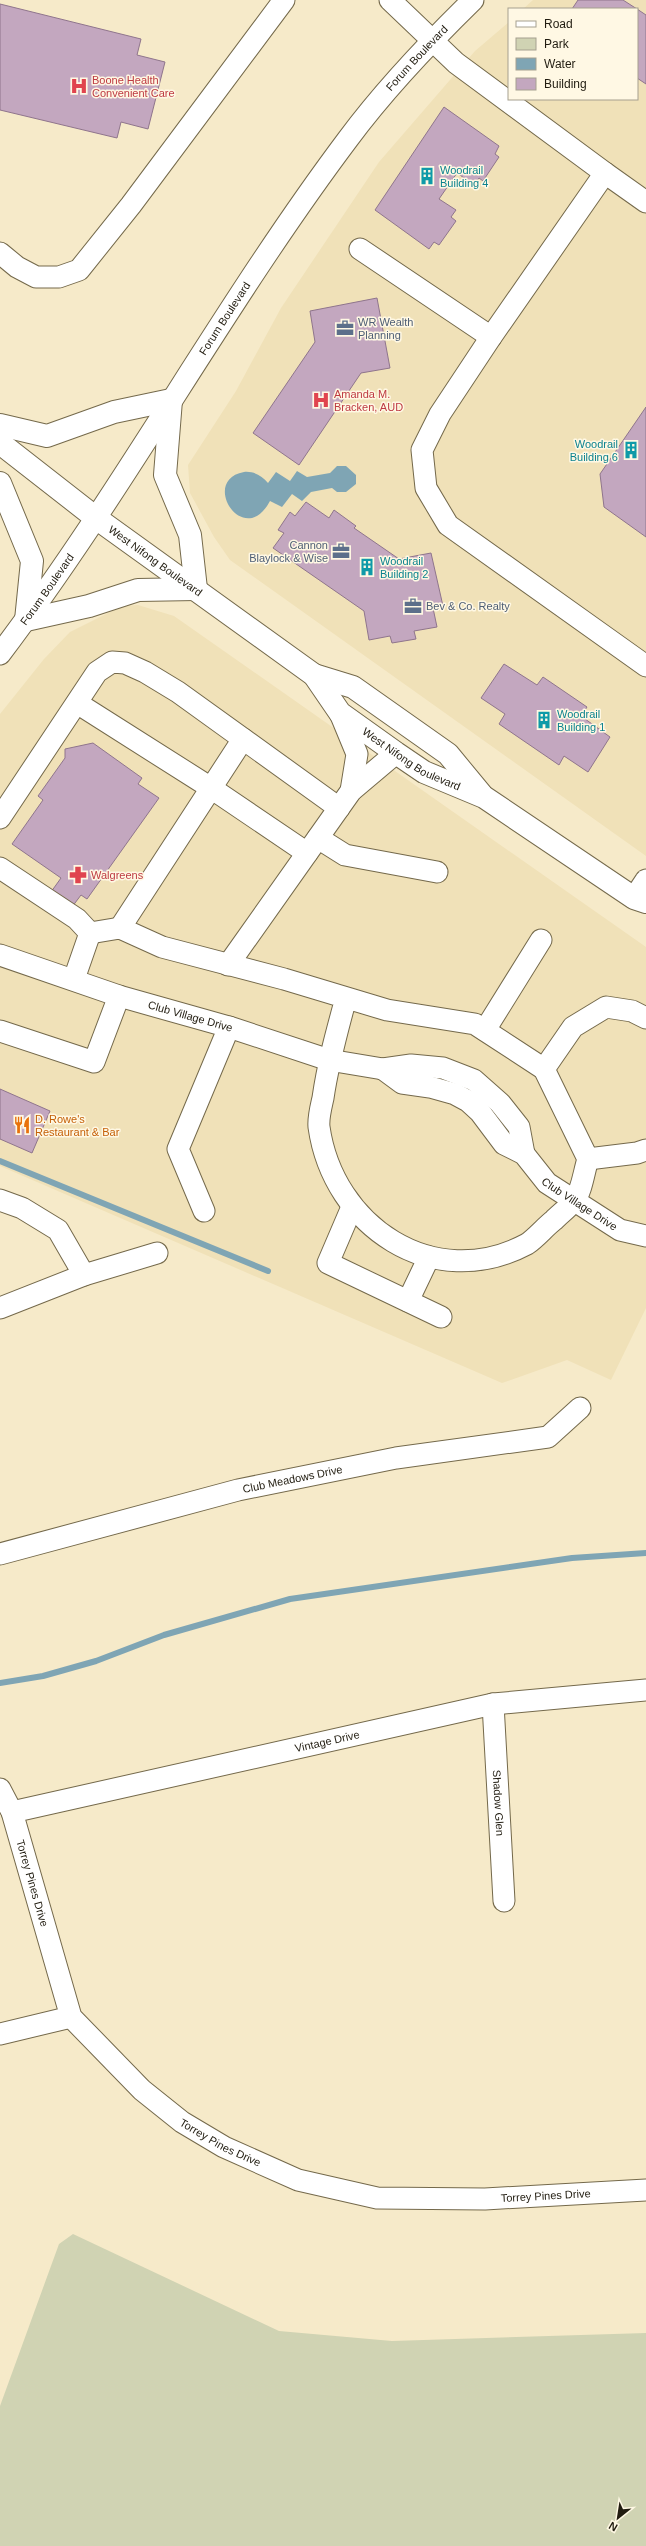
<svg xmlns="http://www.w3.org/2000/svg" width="646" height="2546" viewBox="0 0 646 2546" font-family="Arial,sans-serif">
<rect width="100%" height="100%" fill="#f6eac9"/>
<path fill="#f0e1b8" d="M533 0H646V856L230 560 214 537 190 493 188 465 236 391 281 308 379 162 475 51 509 22V99H637V9H523Z
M138 605 174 616 646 947V1308L611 1380 567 1360 502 1383 0 1166V714L44 659 70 632 122 606Z"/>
<path fill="#d0d3b3" d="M73 2234 279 2331 392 2341 646 2333V2546H0V2406L59 2244Z"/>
<path fill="#7fa5b4" d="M337 466H346L356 475V484L346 492H337L332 488 311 492 302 501 292 494 282 507 270 501C244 550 199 480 244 472 254 471 262 476 268 483L276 472 290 481 297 471 307 477 330 473Z"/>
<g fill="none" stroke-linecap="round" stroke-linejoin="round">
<path stroke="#7fa5b4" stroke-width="6" d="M0 1161 268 1271
M0 1683 43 1676 96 1661 164 1635 290 1599 572 1558 646 1553"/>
</g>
<path fill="#c3a7bf" stroke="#8f758c" d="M578 0H623L637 9H572Z
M0 4 141 39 137 55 165 62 148 129 121 122 117 138 0 110Z
M637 9 646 15V84L637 78Z
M444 107 499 146 495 154 499 157 483 181 479 178 474 185 457 173 439 199 456 210 451 217 456 221 439 245 434 242 429 249 375 210Z
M377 298 390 368 361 373 299 465 253 433 315 342 310 311Z
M646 407V537L604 507 600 474Z
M306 502 329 518 334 510 356 526 354 528 399 559 431 553 443 606 433 608 437 627 414 631 416 639 392 643 390 636 369 640 364 611 273 548 284 533 278 530 290 512 295 516Z
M504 664 537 685 543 677 587 707 581 716 610 737 588 772 564 756 559 765 499 724 505 714 481 698Z
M93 743 142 778 138 784 159 798 87 899 81 895 72 907 51 892 61 878 12 844 43 800 38 796 65 758V749Z
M0 1089 50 1111 32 1153 0 1139Z"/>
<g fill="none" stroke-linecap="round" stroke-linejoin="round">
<g stroke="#74694b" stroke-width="23">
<g id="minor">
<path d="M390 0 456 63 605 173"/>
<path d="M646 202 605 173 491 337 440 414 422 450 426 488 448 525 646 666"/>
<path d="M360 249 491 337"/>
<path d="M0 253 17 267 36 277H59L79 270 131 205 284 0"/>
<path id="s1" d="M0 654C125 489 224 304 348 139 385 89 429 43 473 0"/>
<path d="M77 703 211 788 307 853"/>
<path d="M340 713 357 754 351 791"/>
<path d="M0 818 97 672 112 662 125 663 145 672 178 692 339 808"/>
<path d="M318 838 345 855 437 872"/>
<path d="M0 868 77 919 90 933 74 979"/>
<path d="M634 898 646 880"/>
<path d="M120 928 243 739"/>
<path d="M90 933 120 928 162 947 284 979 387 1010 475 1024 544 1069 588 1159C584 1171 582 1191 574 1201 568 1208 560 1214 554 1220 545 1227 536 1238 527 1244 433 1294 333 1226 319 1127 318 1118 321 1107 323 1098 328 1063 337 1031 346 998"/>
<path id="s2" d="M0 955 119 996 229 1027 329 1060 383 1069 411 1065 443 1068 474 1080 500 1103 519 1127 524 1154"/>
<path d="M228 965 351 791 396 753"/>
<path d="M485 1030 541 940"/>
<path d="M0 1031 94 1062 119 996"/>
<path id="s3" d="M383 1069 402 1083 430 1087 455 1094 468 1101 480 1112 504 1144 524 1154 547 1183 620 1230 646 1236"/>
<path d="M544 1069 573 1027 606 1007 632 1011 646 1018"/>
<path d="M588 1159 637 1153 646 1150"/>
<path d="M0 1200 22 1208 58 1230 84 1275"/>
<path d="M352 1207 328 1263 441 1317"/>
<path d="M204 1211 178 1149 229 1027"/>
<path d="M408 1301 429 1257"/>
<path d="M0 1308 84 1275 157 1253"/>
<path id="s4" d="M0 1554 238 1490 396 1458 548 1437 580 1408"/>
<path id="s5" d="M493 1704 504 1901"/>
<path id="s6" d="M0 1789 12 1812 71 2017 142 2090 182 2122 224 2147 298 2180 377 2198 485 2199 646 2190"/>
<path id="s7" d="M12 1812 493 1704 646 1690"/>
<path d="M0 2034 71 2017"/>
</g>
</g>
<g stroke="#74694b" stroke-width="24">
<g id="major">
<path d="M0 425 47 436 114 412 171 400 165 475 190 535 196 589 138 590 89 606 26 620 32 561 0 483"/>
<path id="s8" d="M0 443 96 518 314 675 340 713 396 753 424 772 484 797 634 898 646 902"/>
<path d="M314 675 353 687 448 754 481 794"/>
</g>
</g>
<use href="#minor" stroke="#fff" stroke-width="21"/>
<use href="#major" stroke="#fff" stroke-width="22"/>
</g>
<defs>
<g id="hospital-bare" transform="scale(1.38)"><path d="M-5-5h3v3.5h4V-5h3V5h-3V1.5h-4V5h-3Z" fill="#e0444e" stroke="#fff8e4" stroke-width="2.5" paint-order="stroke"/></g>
<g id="building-bare" transform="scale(1.38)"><path d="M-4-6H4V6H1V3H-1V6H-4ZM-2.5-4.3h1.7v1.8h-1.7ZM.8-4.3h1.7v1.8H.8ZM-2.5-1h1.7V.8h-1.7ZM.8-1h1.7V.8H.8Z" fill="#0f9aa8" stroke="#fff8e4" stroke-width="2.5" paint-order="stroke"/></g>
<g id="office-bare" transform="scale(1.38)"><path d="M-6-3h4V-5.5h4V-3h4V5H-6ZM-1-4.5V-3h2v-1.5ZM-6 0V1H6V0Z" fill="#5c6f8a" stroke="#fff8e4" stroke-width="2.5" paint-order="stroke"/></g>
<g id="pharmacy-bare" transform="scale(1.38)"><path d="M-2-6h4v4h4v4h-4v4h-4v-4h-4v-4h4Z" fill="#e0444e" stroke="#fff8e4" stroke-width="2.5" paint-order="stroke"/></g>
<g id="restaurant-bare" transform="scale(1.38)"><path d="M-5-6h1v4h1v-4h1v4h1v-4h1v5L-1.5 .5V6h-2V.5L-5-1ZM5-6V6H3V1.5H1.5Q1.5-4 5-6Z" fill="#e8710a" stroke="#fff8e4" stroke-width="2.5" paint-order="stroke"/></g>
</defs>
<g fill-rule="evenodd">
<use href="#hospital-bare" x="79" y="86"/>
<use href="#building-bare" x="427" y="176"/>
<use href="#office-bare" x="345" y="328"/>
<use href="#hospital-bare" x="321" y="400"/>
<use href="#building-bare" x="631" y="450"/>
<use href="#office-bare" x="341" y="551"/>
<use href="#building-bare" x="367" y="567"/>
<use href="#office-bare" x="413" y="606"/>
<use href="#building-bare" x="544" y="720"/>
<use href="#pharmacy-bare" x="78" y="875"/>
<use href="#restaurant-bare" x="22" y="1125"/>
</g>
<g text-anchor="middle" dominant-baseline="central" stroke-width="3" stroke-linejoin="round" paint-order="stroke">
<g font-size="11" fill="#211c10" stroke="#fff8e4">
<text stroke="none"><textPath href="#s1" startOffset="728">Forum Boulevard</textPath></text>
<text stroke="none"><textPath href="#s1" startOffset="404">Forum Boulevard</textPath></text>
<text stroke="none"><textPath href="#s8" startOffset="195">West Nifong Boulevard</textPath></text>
<text stroke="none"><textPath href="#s1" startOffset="80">Forum Boulevard</textPath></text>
<text stroke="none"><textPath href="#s8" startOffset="522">West Nifong Boulevard</textPath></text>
<text stroke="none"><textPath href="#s2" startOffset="200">Club Village Drive</textPath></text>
<text stroke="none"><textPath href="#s3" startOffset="247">Club Village Drive</textPath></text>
<text stroke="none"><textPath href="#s4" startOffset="302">Club Meadows Drive</textPath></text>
<text stroke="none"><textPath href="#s7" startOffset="323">Vintage Drive</textPath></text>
<text stroke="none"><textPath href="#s5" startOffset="99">Shadow Glen</textPath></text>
<text stroke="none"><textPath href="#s6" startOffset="100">Torrey Pines Drive</textPath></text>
<text stroke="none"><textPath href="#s6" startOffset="436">Torrey Pines Drive</textPath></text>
<text stroke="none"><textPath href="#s6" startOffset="772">Torrey Pines Drive</textPath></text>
</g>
<g font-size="11" fill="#be3a42" stroke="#fff8e4" text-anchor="start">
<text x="92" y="80">Boone Health<tspan x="92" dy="13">Convenient Care</tspan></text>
<text x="334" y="394">Amanda M.<tspan x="334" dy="13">Bracken, AUD</tspan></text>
<text x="91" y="875">Walgreens</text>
</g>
<g font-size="11" fill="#0d838f" stroke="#fff8e4" text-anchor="start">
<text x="440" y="170">Woodrail<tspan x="440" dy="13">Building 4</tspan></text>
<text x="618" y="444" text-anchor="end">Woodrail<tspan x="618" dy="13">Building 6</tspan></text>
<text x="380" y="561">Woodrail<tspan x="380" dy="13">Building 2</tspan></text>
<text x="557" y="714">Woodrail<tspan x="557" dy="13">Building 1</tspan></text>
</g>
<g font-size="11" fill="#4e5e75" stroke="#fff8e4" text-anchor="start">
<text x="358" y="322">WR Wealth<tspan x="358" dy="13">Planning</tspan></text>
<text x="328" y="545" text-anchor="end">Cannon<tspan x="328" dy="13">Blaylock &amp; Wise</tspan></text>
<text x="426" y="606">Bev &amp; Co. Realty</text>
</g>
<g font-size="11" fill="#c56008" stroke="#fff8e4" text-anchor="start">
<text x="35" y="1119">D. Rowe's<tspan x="35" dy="13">Restaurant &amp; Bar</tspan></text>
</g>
</g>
<rect x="508" y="8" width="130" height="92" fill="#fff8e4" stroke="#a6a08f"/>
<rect x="516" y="21" width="20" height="6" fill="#ffffff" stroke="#a6a08f"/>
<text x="544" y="28" font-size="12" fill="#211c10">Road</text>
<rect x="516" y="38" width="20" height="12" fill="#d0d3b3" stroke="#a6a08f"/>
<text x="544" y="48" font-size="12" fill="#211c10">Park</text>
<rect x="516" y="58" width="20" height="12" fill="#7fa5b4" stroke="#a6a08f"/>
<text x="544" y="68" font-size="12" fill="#211c10">Water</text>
<rect x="516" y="78" width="20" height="12" fill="#c3a7bf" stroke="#a6a08f"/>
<text x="544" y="88" font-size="12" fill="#211c10">Building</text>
<g transform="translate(618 2518) rotate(210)" stroke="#fff8e4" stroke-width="3" paint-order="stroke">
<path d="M0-3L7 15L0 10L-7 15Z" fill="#211c10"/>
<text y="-6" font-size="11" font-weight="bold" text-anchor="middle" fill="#211c10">N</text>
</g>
</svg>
